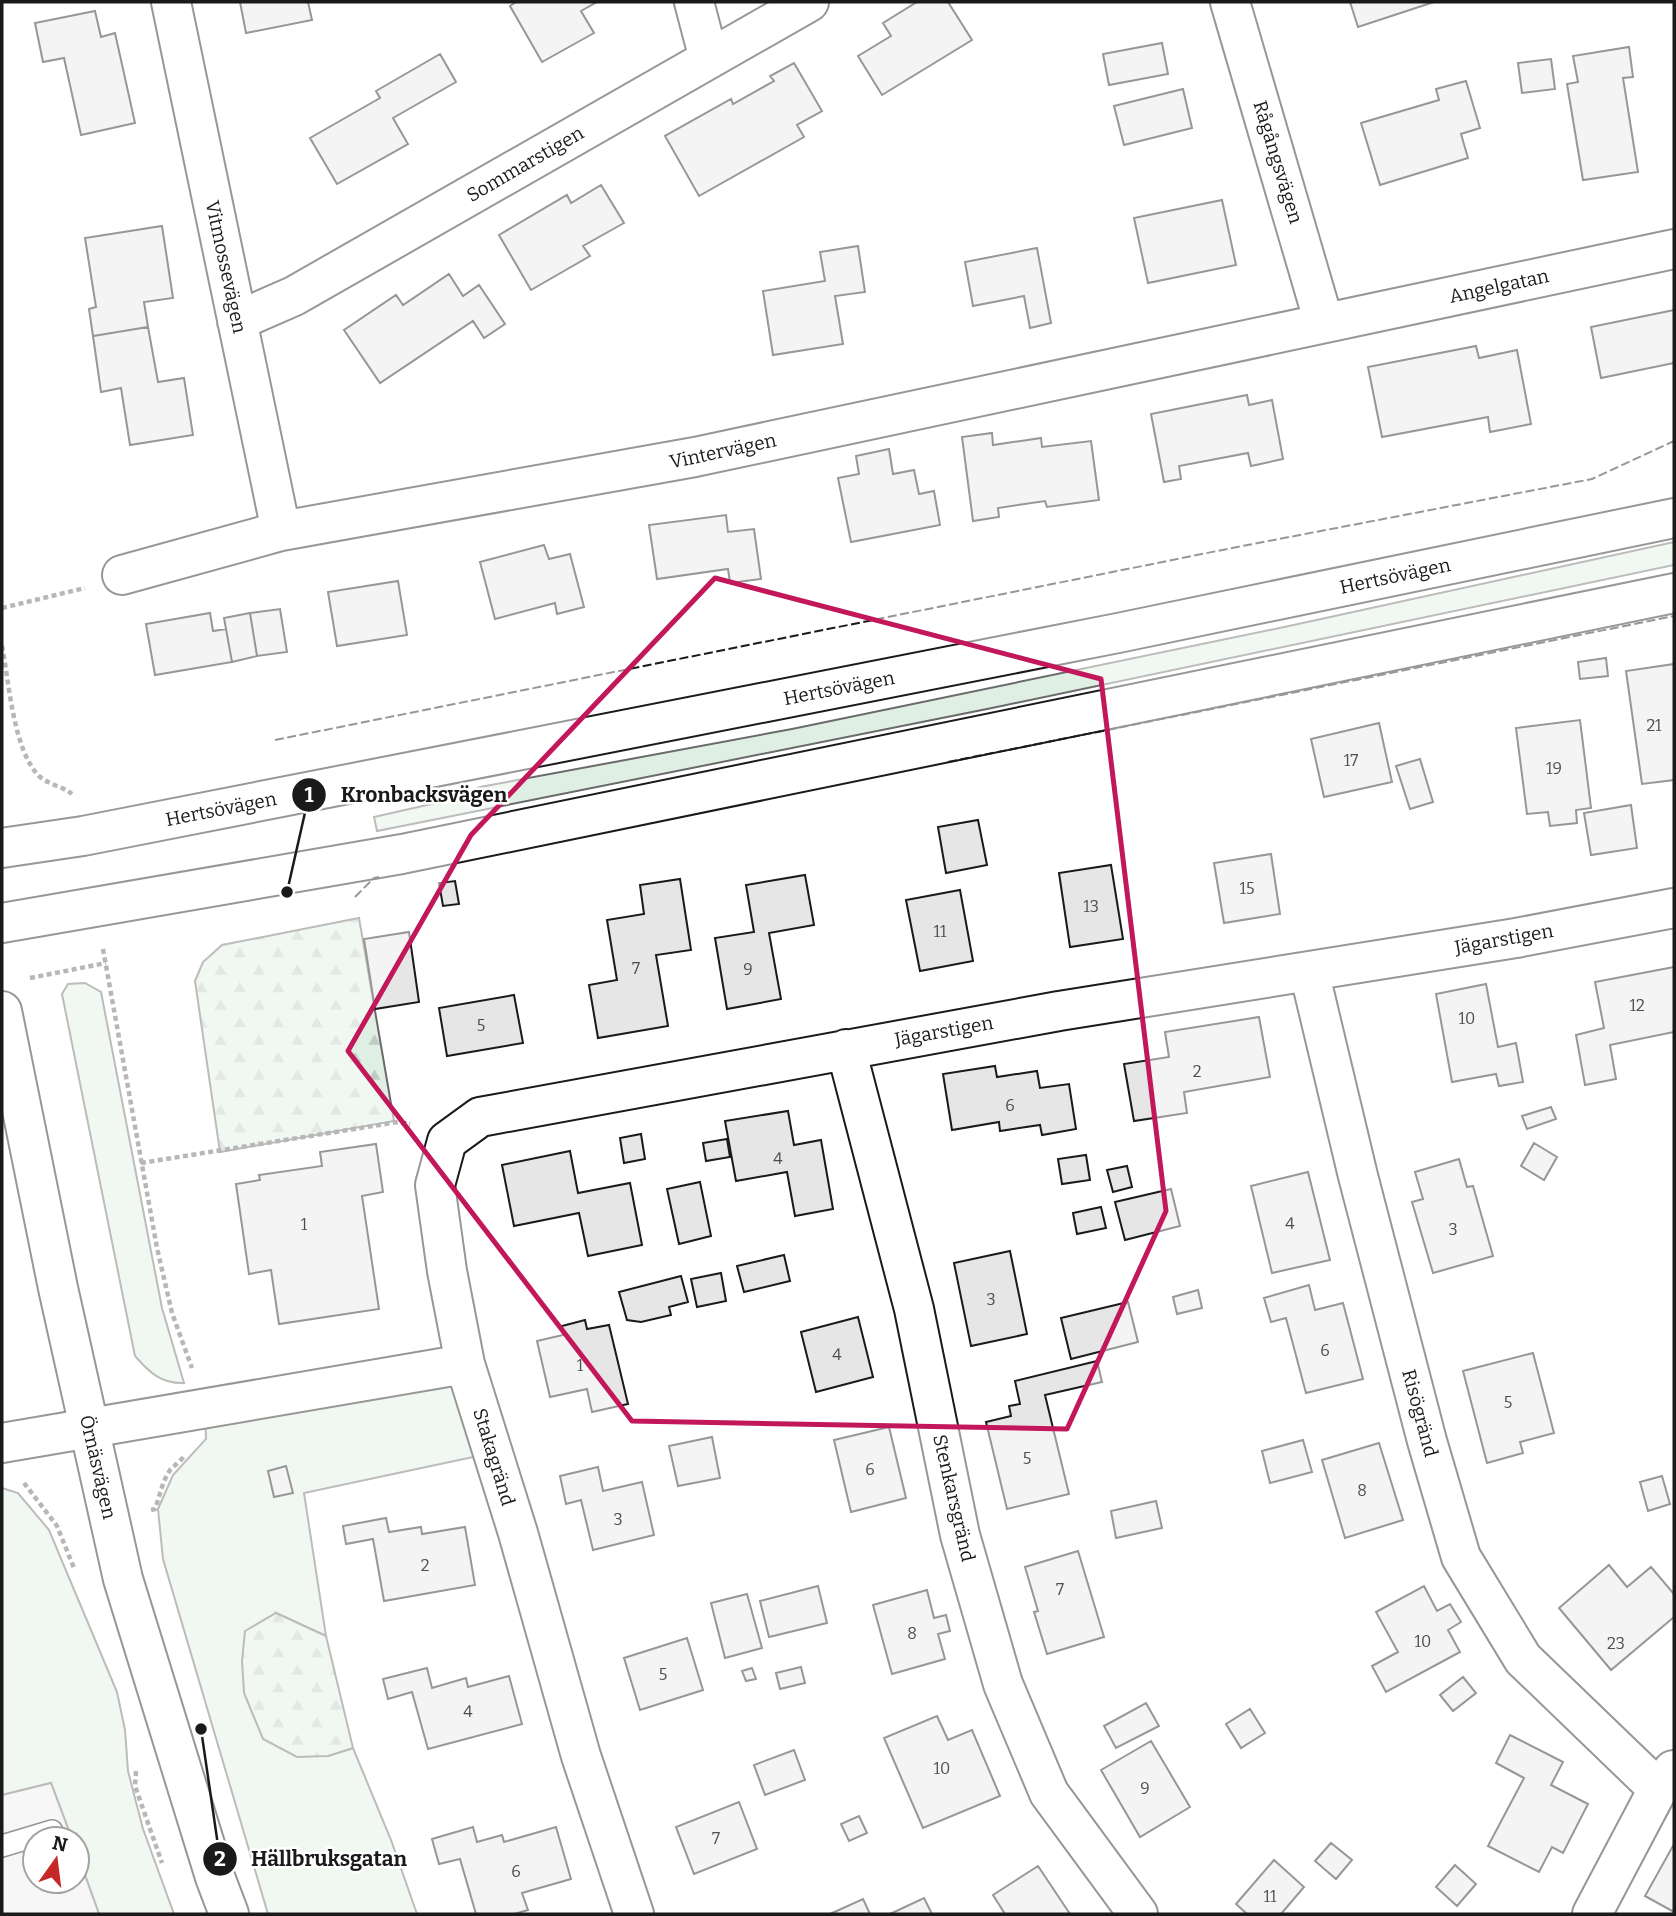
<svg xmlns="http://www.w3.org/2000/svg" width="1676" height="1916" viewBox="0 0 1676 1916" font-family="Bitter,serif">
<defs>
<pattern id="forest-firs" width="22" height="20" patternUnits="userSpaceOnUse" patternTransform="scale(1.75)"><rect width="22" height="20" fill="#e0efe3"/><path d="M5 1l3.5 6h-7zM16 11l3.5 6h-7z" fill="#c0ccc2"/></pattern>
</defs>
<rect width="100%" height="100%" fill="#fff"/>
<path fill="#e0efe3" stroke="#6a6a6a" stroke-width="2" d="M1674 542V565L992 708 377 831 374 817 449 800 480 787 792 729 1289 626Z
M85 983 101 992 162 1308 184 1383C161 1384 149 1372 135 1356L62 994 68 984Z
M464 1362 492 1453 304 1493 326 1636 276 1613 328 1756 353 1748 391 1840 417 1914H268L163 1559 158 1509 173 1475 206 1439 205 1409Z
M2 1488 18 1493 49 1530 117 1692 125 1730 128 1771 143 1829 174 1914H99L77 1853V1839H72L51 1783 2 1795Z"/>
<path fill="url(#forest-firs)" stroke="#6a6a6a" stroke-width="2" d="M359 918 394 1121 220 1152 195 981 203 962 222 945Z
M276 1613 326 1636 353 1748 328 1756 297 1757 263 1739 244 1693 242 1661 245 1631Z"/>
<path fill="#ededed" stroke="#6a6a6a" stroke-width="2" d="M51 1783 72 1839H35V1881H77V1853L99 1914H2V1795Z"/>
<path fill="#e6e6e6" stroke="#1a1a1a" stroke-width="2" d="M240 2H308L312 20 246 33Z
M516 2H597L581 11 594 33 542 62 510 6Z
M917 2H948L972 40 882 95 858 56 891 36 883 23Z
M1350 2H1434L1358 27Z
M95 11 101 37 115 33 135 123 81 135 64 58 43 62 35 23Z
M1162 43 1168 74 1109 85 1103 54Z
M1629 47 1633 77 1623 78 1638 172 1583 180 1567 84 1578 82 1573 56Z
M440 54 456 82 393 118 408 144 337 184 310 138 380 98 376 91Z
M1551 59 1555 89 1522 93 1518 63Z
M794 63 822 111 797 125 804 137 699 196 665 136 731 99 733 104 774 81 770 76Z
M1466 81 1480 128 1461 134 1468 158 1380 185 1361 123 1439 100 1436 89Z
M1183 89 1192 128 1124 145 1114 106Z
M601 185 624 223 583 246 590 256 531 290 499 235 567 195 571 203Z
M1222 200 1236 265 1148 283 1134 218Z
M162 226 173 298 144 302 148 327 93 336 89 309 96 307 85 238Z
M858 246 865 292 835 296 843 344 773 355 763 291 825 281 820 252Z
M1037 248 1051 323 1030 328 1024 296 973 306 965 262Z
M449 274 463 296 479 285 505 324 484 338 473 321 380 383 344 330 396 295 403 305Z
M1674 310V363L1601 378 1591 327Z
M148 327 158 382 184 378 193 435 130 445 121 388 101 392 93 336Z
M1476 346 1479 358 1517 350 1531 424 1490 432 1488 417 1382 437 1368 367Z
M1247 395 1249 405 1272 400 1283 459 1251 466 1248 453 1179 466 1181 479 1164 482 1151 414Z
M992 433 993 445 1041 438 1042 447 1091 441 1099 500 1047 507 1045 501 998 508 999 517 973 521 962 437Z
M889 449 893 474 914 470 919 494 934 491 940 525 851 542 838 478 859 474 856 456Z
M726 515 728 532 754 529 761 579 730 583 728 569 657 579 649 525Z
M544 545 549 559 570 554 584 607 557 614 555 603 495 619 480 562Z
M398 581 407 635 337 646 328 592Z
M280 609 287 652 257 656 250 613Z
M210 613 213 631 226 629 232 662 155 675 146 624Z
M250 613 257 656 232 662 224 618Z
M1606 658 1608 676 1580 679 1578 662Z
M1674 664V780L1642 784 1626 671Z
M1580 720 1591 808 1576 810 1577 823 1550 826 1548 812 1527 814 1516 728Z
M1379 723 1392 782 1324 797 1311 739Z
M1420 759 1433 802 1410 809 1396 766Z
M1631 805 1637 848 1591 855 1584 813Z
M978 820 987 865 946 873 938 827Z
M1271 854 1280 914 1224 923 1214 863Z
M1111 865 1123 939 1070 947 1059 873Z
M805 875 814 925 769 933 781 999 727 1009 715 938 754 932 746 885Z
M680 879 691 950 656 955 668 1026 598 1038 589 985 617 980 607 920 644 914 640 885Z
M455 881 459 904 443 906 439 883Z
M960 890 973 961 920 971 906 900Z
M409 932 419 1002 375 1009 364 939Z
M1674 967V1032L1610 1045 1616 1079 1585 1085 1576 1035 1604 1028 1595 982Z
M1486 984 1498 1047 1516 1043 1523 1082 1499 1086 1496 1074 1452 1082 1436 994Z
M514 995 523 1043 447 1056 439 1008Z
M1259 1017 1270 1077 1184 1092 1187 1113 1134 1121 1124 1064 1169 1057 1165 1032Z
M995 1066 997 1077 1037 1071 1040 1088 1069 1084 1076 1129 1042 1135 1040 1125 1000 1131 999 1122 952 1130 943 1074Z
M1551 1107 1556 1119 1527 1129 1522 1116Z
M788 1111 794 1145 821 1140 833 1209 795 1216 787 1172 736 1181 725 1121Z
M641 1134 645 1159 624 1163 620 1138Z
M727 1139 730 1157 706 1161 703 1143Z
M1534 1143 1557 1157 1544 1180 1521 1166Z
M376 1144 383 1192 362 1196 379 1309 279 1324 271 1270 249 1274 236 1184 260 1180 259 1175 322 1166 320 1152Z
M570 1151 578 1193 630 1183 642 1245 588 1256 579 1213 514 1226 502 1165Z
M1086 1155 1090 1180 1062 1184 1058 1159Z
M1459 1159 1467 1187 1473 1186 1493 1256 1433 1273 1412 1202 1423 1199 1415 1172Z
M1127 1166 1132 1187 1113 1192 1107 1170Z
M1308 1172 1330 1260 1272 1273 1251 1186Z
M700 1182 711 1236 679 1244 667 1189Z
M1171 1189 1180 1226 1125 1240 1115 1202Z
M1101 1207 1106 1228 1077 1234 1073 1213Z
M1010 1251 1027 1334 971 1346 954 1263Z
M784 1255 790 1281 744 1292 737 1266Z
M721 1273 726 1301 697 1307 691 1279Z
M681 1276 688 1302 669 1307 671 1315 641 1322 627 1320 619 1292Z
M1309 1285 1315 1310 1343 1303 1363 1379 1306 1393 1286 1318 1271 1322 1264 1298Z
M1198 1290 1202 1308 1177 1314 1173 1297Z
M1128 1302 1138 1342 1071 1359 1061 1318Z
M858 1317 873 1377 816 1392 801 1332Z
M585 1320 587 1329 609 1325 628 1404 592 1412 587 1389 550 1397 537 1341 563 1335 562 1326Z
M1533 1353 1554 1433 1520 1442 1523 1453 1487 1463 1463 1371Z
M1097 1361 1102 1382 1045 1395 1069 1494 1007 1509 986 1422 1011 1416 1009 1406 1020 1404 1015 1381Z
M889 1427 906 1498 851 1512 834 1440Z
M712 1437 720 1478 678 1486 669 1446Z
M1303 1440 1312 1472 1270 1483 1262 1451Z
M1379 1443 1403 1520 1345 1538 1322 1460Z
M286 1466 293 1493 274 1497 268 1471Z
M598 1467 603 1491 642 1482 654 1535 593 1550 581 1500 566 1504 560 1476Z
M1662 1476 1670 1504 1648 1511 1640 1482Z
M1156 1501 1162 1528 1116 1538 1111 1511Z
M386 1518 389 1532 421 1527 422 1534 465 1527 475 1585 384 1601 373 1539 346 1544 343 1526Z
M1078 1551 1104 1637 1047 1654 1034 1612 1038 1611 1025 1567Z
M1609 1565 1627 1587 1651 1567 1674 1594V1617L1611 1670 1559 1608Z
M818 1586 827 1623 769 1637 760 1601Z
M1424 1586 1437 1611 1450 1604 1461 1622 1448 1630 1460 1652 1386 1692 1372 1666 1398 1652 1376 1612Z
M927 1590 934 1618 946 1615 950 1631 938 1634 945 1659 892 1674 873 1605Z
M747 1594 762 1648 725 1658 711 1603Z
M687 1638 703 1690 640 1710 624 1658Z
M801 1667 805 1683 780 1689 776 1673Z
M427 1668 432 1688 466 1678 468 1687 509 1676 522 1724 428 1749 412 1692 388 1699 383 1679Z
M752 1668 756 1679 746 1681 742 1671Z
M1463 1677 1476 1693 1453 1711 1440 1695Z
M1146 1703 1159 1726 1116 1748 1104 1726Z
M1250 1709 1265 1733 1241 1748 1226 1724Z
M937 1716 948 1740 972 1730 1000 1796 923 1828 884 1738Z
M1510 1735 1563 1762 1551 1785 1588 1804 1563 1853 1552 1847 1539 1872 1488 1846 1524 1778 1496 1763Z
M1151 1741 1190 1807 1140 1837 1101 1770Z
M794 1750 805 1780 765 1795 754 1765Z
M739 1802 757 1849 694 1874 676 1827Z
M859 1816 867 1833 849 1841 841 1824Z
M473 1827 477 1842 502 1835 504 1842 556 1827 571 1879 522 1893 528 1910 514 1914H476L460 1859 439 1864 432 1839Z
M1331 1843 1352 1860 1336 1879 1315 1861Z
M1674 1844V1912L1645 1896Z
M1274 1860 1304 1887 1281 1914H1247L1236 1904Z
M1455 1865 1476 1884 1457 1906 1436 1887Z
M1038 1866 1070 1914H1005L993 1895Z
M924 1898 932 1914H890Z
M863 1899 870 1914H830Z"/>
<g fill="none" stroke-linecap="round" stroke-linejoin="round">
<g stroke="#1a1a1a" stroke-width="24">
<path id="lane" d="M2 1846 52 1831"/>
</g>
<g stroke="#1a1a1a" stroke-width="42">
<path id="street" d="M171 2 281 531
M694 2 709 59
M1230 2 1324 323
M237 321 294 296 809 2
M122 575 281 531 695 457 1674 249
M1309 971 1358 1176 1427 1441 1461 1557 1523 1659 1658 1789
M846 1049 914 1309 960 1535 1003 1684 1049 1793 1138 1914
M465 1364 447 1271 435 1185 447 1141 480 1117 1059 1011 1516 938 1674 908
M2 1443 465 1364 518 1533 581 1756 634 1914
M1592 1914 1658 1789 1673 1770"/>
</g>
<g stroke="#1a1a1a" stroke-width="42">
<path id="secondary" d="M2 848 83 836 1118 633 1674 518
M2 923 402 854 1674 593
M2 1011 58 1288 123 1579 215 1877 229 1914"/>
</g>
<path stroke="#5f5f5f" stroke-width="4.5" stroke-dasharray="5 3.5" stroke-linecap="butt" d="M2 608 85 588
M2 646C9 681 13 750 39 776 49 785 62 786 72 794
M103 949 157 1248 172 1313 192 1368
M30 978 106 963
M141 1163 398 1122 410 1124
M24 1483 57 1526 74 1568
M151 1510 155 1509 164 1481 170 1470 184 1457
M136 1771 135 1786 162 1863"/>
<use href="#lane" stroke="#fff" stroke-width="21"/>
<use href="#street" stroke="#fff" stroke-width="38"/>
<use href="#secondary" stroke="#fff" stroke-width="38"/>
<path stroke="#1a1a1a" stroke-width="2" stroke-dasharray="9 3.5" stroke-linecap="butt" d="M275 740 1232 548 1592 479 1674 441
M948 762 1674 616
M355 897 374 878 379 877"/>
</g>
<path d="M0 0H1676V1916H0ZM715 578 1101 679 1166 1211 1067 1429 632 1421 348 1051 471 835Z" fill="#fff" fill-opacity=".55" fill-rule="evenodd"/>
<path fill="none" stroke="#c2185b" stroke-width="5" stroke-linejoin="round" d="M715 578 1101 679 1166 1211 1067 1429 632 1421 348 1051 471 835Z"/>
<g text-anchor="middle" dominant-baseline="central" stroke-width="5" stroke-linejoin="round" paint-order="stroke">
<g font-size="16" fill="#4d4d4d">
<text x="1654" y="725">21</text>
<text x="1351" y="760">17</text>
<text x="1554" y="768">19</text>
<text x="1247" y="888">15</text>
<text x="1091" y="906">13</text>
<text x="940" y="931">11</text>
<text x="636" y="968">7</text>
<text x="748" y="969">9</text>
<text x="1637" y="1005">12</text>
<text x="1467" y="1018">10</text>
<text x="481" y="1025">5</text>
<text x="1197" y="1071">2</text>
<text x="1010" y="1105">6</text>
<text x="778" y="1158">4</text>
<text x="1290" y="1223">4</text>
<text x="304" y="1224">1</text>
<text x="1453" y="1229">3</text>
<text x="991" y="1299">3</text>
<text x="1325" y="1350">6</text>
<text x="837" y="1354">4</text>
<text x="580" y="1365">1</text>
<text x="1508" y="1402">5</text>
<text x="1027" y="1458">5</text>
<text x="870" y="1469">6</text>
<text x="1362" y="1490">8</text>
<text x="618" y="1519">3</text>
<text x="425" y="1565">2</text>
<text x="1060" y="1589">7</text>
<text x="912" y="1633">8</text>
<text x="1423" y="1641">10</text>
<text x="1616" y="1643">23</text>
<text x="663" y="1674">5</text>
<text x="468" y="1711">4</text>
<text x="942" y="1768">10</text>
<text x="1145" y="1788">9</text>
<text x="716" y="1838">7</text>
<text x="516" y="1871">6</text>
<text x="1270" y="1896">11</text>
</g>
<g font-size="19" fill="#1a1a1a" stroke="#fff">
<text transform="translate(1278 162) rotate(73)">Rågångsvägen</text>
<text transform="translate(525 164) rotate(-30)">Sommarstigen</text>
<text transform="translate(226 267) rotate(78)">Vitmossevägen</text>
<text transform="translate(1499 286) rotate(-12)">Angelgatan</text>
<text transform="translate(723 451) rotate(-12)">Vintervägen</text>
<text transform="translate(1395 576) rotate(-12)">Hertsövägen</text>
<text transform="translate(839 688) rotate(-11)">Hertsövägen</text>
<text transform="translate(221 809) rotate(-11)">Hertsövägen</text>
<text transform="translate(1504 939) rotate(-10)">Jägarstigen</text>
<text transform="translate(944 1031) rotate(-10)">Jägarstigen</text>
<text transform="translate(1420 1413) rotate(75)">Risögränd</text>
<text transform="translate(494 1457) rotate(73)">Stakagränd</text>
<text transform="translate(98 1467) rotate(77)">Örnäsvägen</text>
<text transform="translate(954 1498) rotate(77)">Stenkarsgränd</text>
</g>
</g>
<path fill="none" stroke="#1a1a1a" stroke-width="2.5" d="M287 892L309 795M201 1729L220 1859"/>
<g fill="#1a1a1a" stroke="#fff" stroke-width="2.5">
<circle cx="287" cy="892" r="7"/>
<circle cx="201" cy="1729" r="7"/>
<circle cx="309" cy="795" r="18"/>
<circle cx="220" cy="1859" r="18"/>
</g>
<g font-size="21" text-anchor="middle" font-weight="bold" fill="#fff">
<text x="309" y="802">1</text>
<text x="220" y="1866">2</text>
</g>
<g font-size="21" text-anchor="middle" font-weight="bold" fill="#1a1a1a" stroke="#fff" stroke-width="5" stroke-linejoin="round" paint-order="stroke">
<text x="424" y="802">Kronbacksvägen</text>
<text x="329" y="1866">Hällbruksgatan</text>
</g>
<rect width="1676" height="1916" fill="none" stroke="#1a1a1a" stroke-width="7"/>
<g transform="translate(56 1860) rotate(14)"><circle r="33" fill="#ffffff" stroke="#a3a3a3" stroke-width="2"/>
<path d="M0-5L12 26L0 18L-12 26Z" fill="#c62828"/>
<text y="-10" font-size="19" font-weight="bold" text-anchor="middle" fill="#1a1a1a">N</text>
</g>
</svg>
